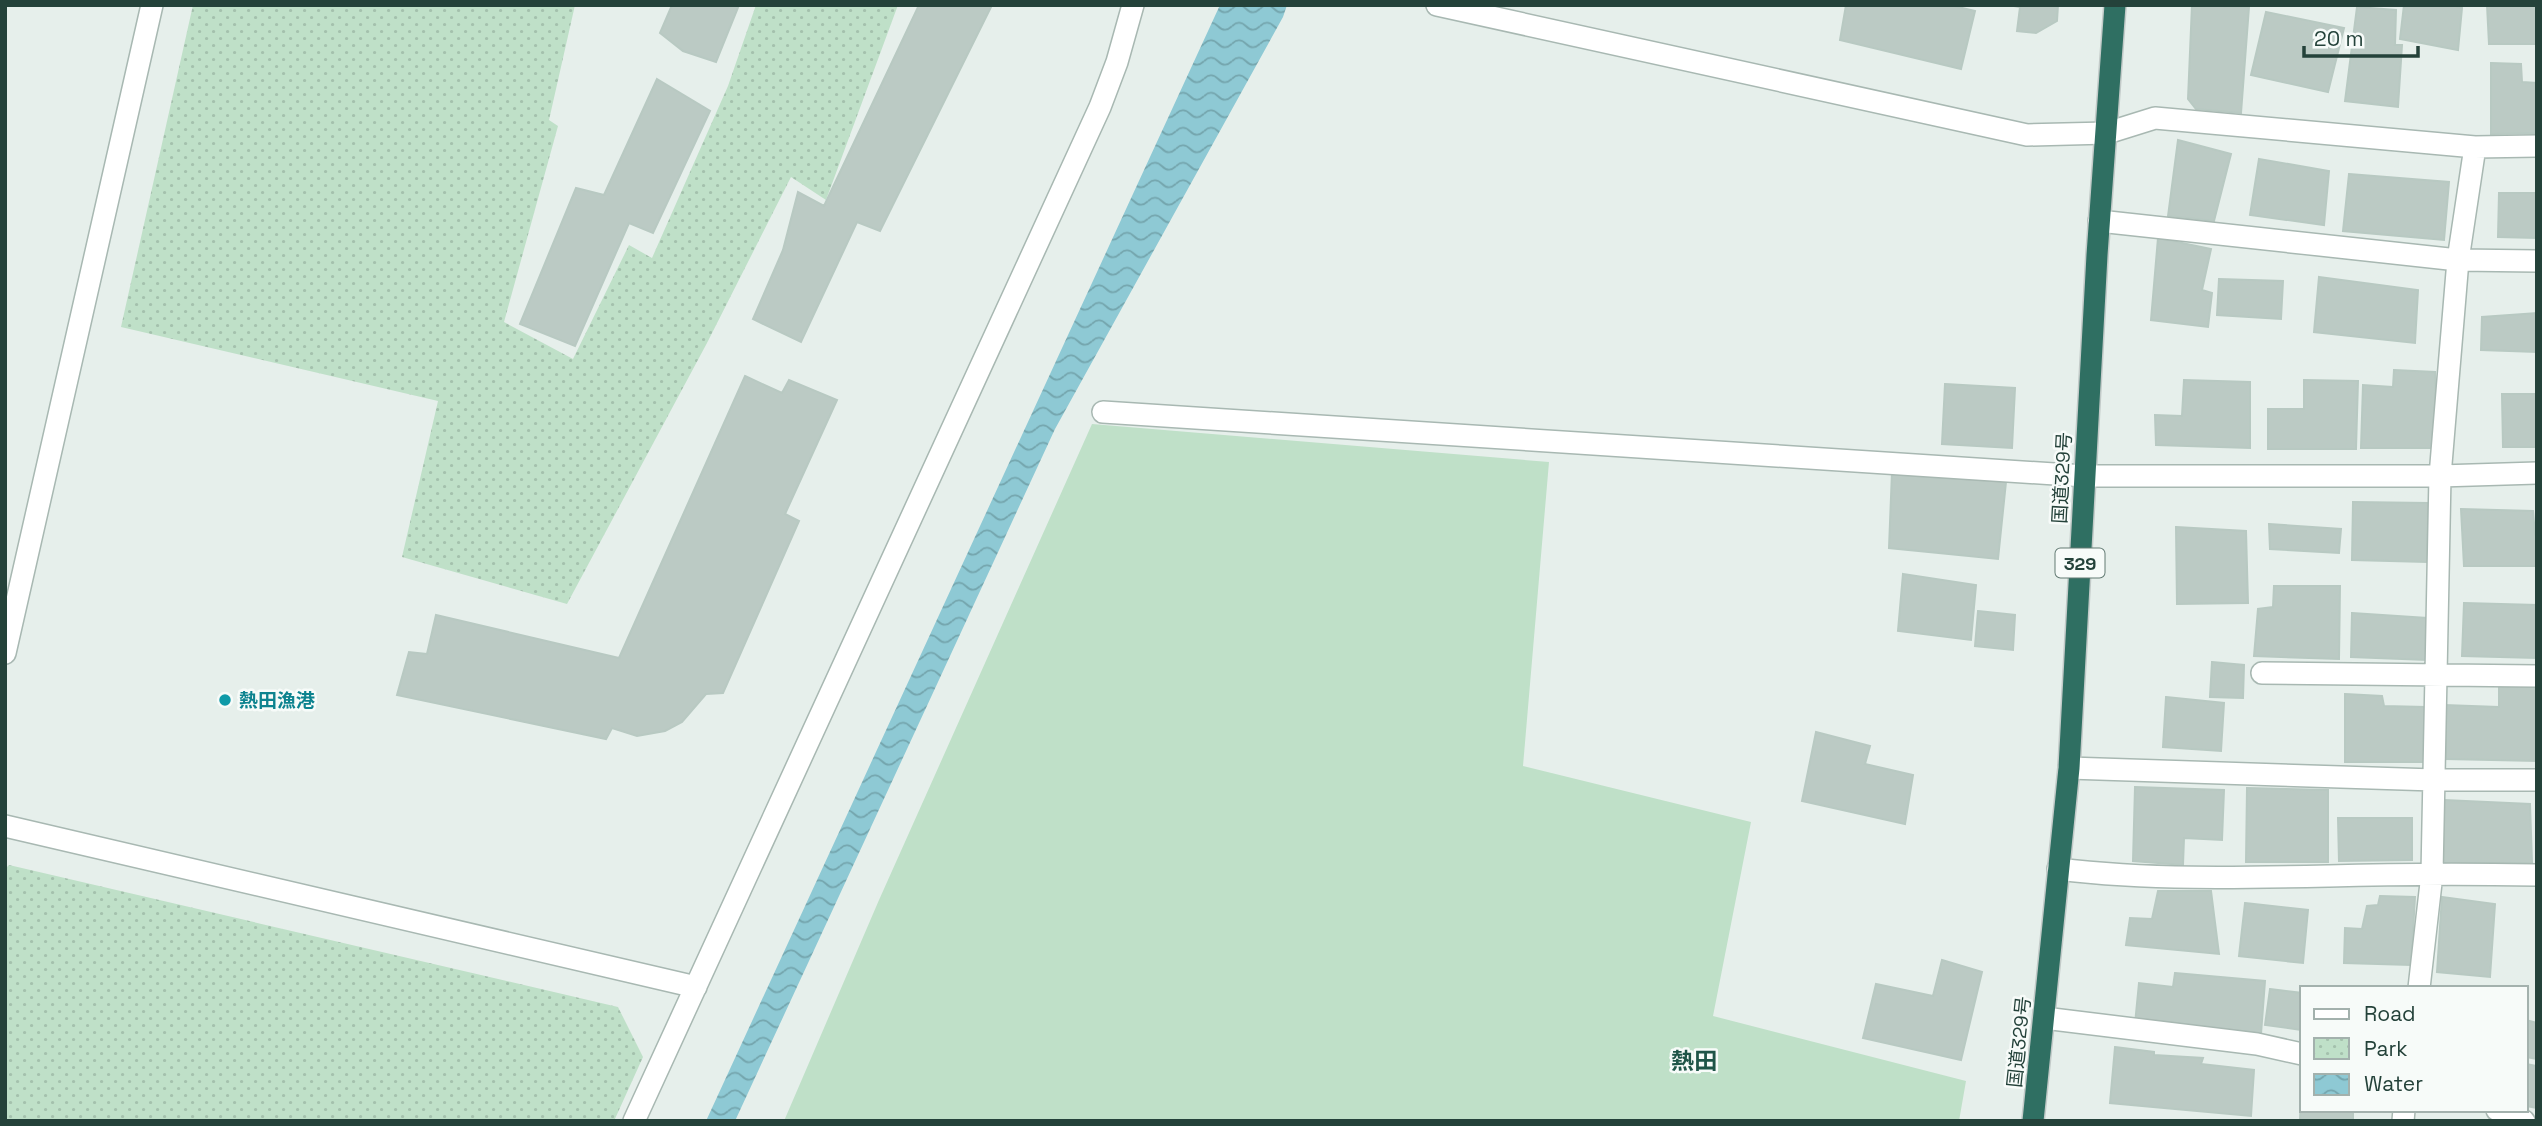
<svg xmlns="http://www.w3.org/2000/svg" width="2542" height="1126" viewBox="0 0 2542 1126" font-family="'Space Grotesk','Noto Sans JP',sans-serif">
<defs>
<pattern id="park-dots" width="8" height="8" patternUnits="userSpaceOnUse" patternTransform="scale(1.75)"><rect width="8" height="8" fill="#bfe0c8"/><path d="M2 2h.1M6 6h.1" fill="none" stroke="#a4c1ad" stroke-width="1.8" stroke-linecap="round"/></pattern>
<pattern id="water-waves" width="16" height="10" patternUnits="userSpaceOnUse" patternTransform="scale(1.75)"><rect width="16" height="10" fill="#8ec9d4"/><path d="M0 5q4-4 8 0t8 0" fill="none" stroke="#74a5ad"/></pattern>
</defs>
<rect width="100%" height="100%" fill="#e6efeb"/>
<path fill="#bfe0c8" d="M1092 424 1549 462 1523 766 1751 822 1713 1016 1966 1081 1959 1121H784L879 900Z"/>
<path fill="url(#park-dots)" d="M193 5H575L549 120 558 126 504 322 573 359 629 245 652 258 728 86 756 5H898L826 200 791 177 707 343 567 604 402 557 438 401 121 327Z
M9 865 618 1007 643 1057 614 1121H5V869Z"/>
<path fill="url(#water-waves)" d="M1220 5H1287L1283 17 1055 429 735 1121H706Z"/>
<path fill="#bbcac4" stroke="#b8c9c2" stroke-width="2" d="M672 5H739L716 62 683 51 660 33Z
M919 5H992L880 231 857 222 801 342 753 319 783 250 798 192 824 206Z
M1846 5H1950L1975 11 1961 69 1840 40Z
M2008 5H2058L2057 21 2036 33 2017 31 2020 7Z
M2192 5 2249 7 2241 113 2196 109 2188 99Z
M2404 5H2452L2462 8 2458 50 2400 39Z
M2487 5H2537V44H2489Z
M2357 7 2396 10 2395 45H2402L2398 107 2345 101Z
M2266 12 2344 28 2328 92 2251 75Z
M2491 63 2521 64 2522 82 2537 83V133L2491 134Z
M657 79 710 111 653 233 629 223 575 346 520 324 576 188 604 195Z
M2178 140 2231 154 2214 221 2168 216Z
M2259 159 2329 171 2324 225 2250 215Z
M2349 174 2449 182 2444 240 2343 231Z
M2499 193H2537V238L2498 237Z
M2158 238 2211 249 2202 290 2212 293 2208 327 2151 320Z
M2319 277 2418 290 2415 343 2314 332Z
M2219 279 2283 281 2281 319 2217 315Z
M2537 313V352L2481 350 2482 317Z
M2394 370 2435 372 2437 448H2361L2363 385 2393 387Z
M745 376 782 393 789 380 837 400 785 514 799 521 723 693 706 694 682 722 665 731 637 736 612 728 606 739 397 695 409 652 427 654 436 615 619 658Z
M2184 380 2250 382V448L2156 445 2155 415 2182 416Z
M2304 380 2358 381 2356 449H2268V409H2304Z
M1945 384 2015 388 2012 448 1942 444Z
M2502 394H2537V447H2503Z
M1892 472 2006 482 1998 559 1889 548Z
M2353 502 2428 503 2427 562 2352 560Z
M2461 509 2533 511 2535 534 2537 533V566H2464Z
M2269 524 2341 529 2339 553 2270 549Z
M2176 527 2246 531 2248 603 2177 604Z
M1903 574 1976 585 1971 640 1898 631Z
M2274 586H2340L2339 659 2254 656 2258 609 2273 607Z
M2464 603 2537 605V658L2462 656Z
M1978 611 2015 615 2013 650 1975 646Z
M2352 613 2427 618V660L2351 657Z
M2212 662 2244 665 2243 698 2210 697Z
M2499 680 2537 682V761L2446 759 2445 705 2499 707Z
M2345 694 2382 696 2384 706 2425 707V762H2345Z
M2166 697 2224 703 2221 751 2163 747Z
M1816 732 1870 746 1865 764 1913 775 1905 824 1802 801Z
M2135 787 2224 790 2222 840 2184 838 2183 865 2133 861Z
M2247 788 2328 790V862H2246Z
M2444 800 2530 804 2532 863H2443Z
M2338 818H2412V860L2339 861Z
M2158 891H2211L2219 954 2126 945 2130 918 2152 919Z
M2380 896 2415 897 2411 965 2344 963 2345 928 2362 929 2367 906 2378 905Z
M2442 897 2495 904 2490 977 2437 972Z
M2245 903 2308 910 2303 963 2239 956Z
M1942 960 1982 972 1961 1060 1863 1038 1876 984 1933 996Z
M2175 973 2265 981 2261 1034 2135 1024 2139 983 2173 987Z
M2270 989 2302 993V1030L2265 1025Z
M2526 1020 2537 1023V1059L2526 1057Z
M2115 1047 2154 1052V1055L2203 1058 2201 1064 2254 1070 2251 1116 2110 1103Z
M2526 1064 2537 1066V1108L2526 1106Z
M2301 1090 2302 1110H2353V1121H2300Z"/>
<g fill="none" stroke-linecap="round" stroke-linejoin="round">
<g stroke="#a8b8b2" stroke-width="24">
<path id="minor" d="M1437 5 2027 135 2107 133 2155 118 2475 147 2537 146
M2099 221 2458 260 2537 261
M1103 412 2085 476H2440L2537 473
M5 653 152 5
M2262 673 2537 676
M2069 768 2434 780H2537
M5 826 696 987
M2058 869C2149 880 2238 878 2329 876 2398 874 2467 874 2537 875
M2419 988 2432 874 2440 476 2458 260 2475 147
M2044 1018 2257 1044 2302 1054
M2497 1110 2524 1121
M634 1121 1100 107 1117 62 1133 5
M2403 1121 2404 1110"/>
</g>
<g stroke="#c2cac8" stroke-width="24">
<path id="highway" d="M2033 1121 2069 768 2097 255 2115 5"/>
</g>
<use href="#minor" stroke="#fff" stroke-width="21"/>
<use href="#highway" stroke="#2f6f62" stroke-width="21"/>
</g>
<circle fill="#0f9aa8" stroke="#f7fbf9" stroke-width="2.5" cx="225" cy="700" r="7"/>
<g text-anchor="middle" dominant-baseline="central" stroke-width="5" stroke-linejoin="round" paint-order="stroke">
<rect fill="#f7fbf9" stroke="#637a73" stroke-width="2" x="2055.5" y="548.5" width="49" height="29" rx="5"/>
<g font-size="18" font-weight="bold" fill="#24423a">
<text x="2080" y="563">329</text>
</g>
<g font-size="19" fill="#24423a" stroke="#f7fbf9">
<text transform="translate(2062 478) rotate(-87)">国道329号</text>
<text transform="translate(2019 1042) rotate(-84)">国道329号</text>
</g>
<g font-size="19" font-weight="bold" fill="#0d838f" stroke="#f7fbf9" text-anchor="start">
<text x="239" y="700">熱田漁港</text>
</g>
<g font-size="23" font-weight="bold" fill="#1f5548" stroke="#f7fbf9">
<text x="1694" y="1061">熱田</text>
</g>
</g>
<rect width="2542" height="1126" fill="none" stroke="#24423a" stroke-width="14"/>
<rect x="2300" y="986" width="228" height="126" fill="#f7fbf9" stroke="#a3b1ad" stroke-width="2"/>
<rect x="2314" y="1009" width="35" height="10" fill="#ffffff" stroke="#a3b1ad" stroke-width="2"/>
<text x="2364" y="1021" font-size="21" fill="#24423a">Road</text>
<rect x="2314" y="1038" width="35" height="21" fill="url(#park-dots)" stroke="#a3b1ad" stroke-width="2"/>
<text x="2364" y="1056" font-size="21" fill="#24423a">Park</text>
<rect x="2314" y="1074" width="35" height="21" fill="url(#water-waves)" stroke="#a3b1ad" stroke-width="2"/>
<text x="2364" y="1091" font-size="21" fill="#24423a">Water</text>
<path d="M2304 46v10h114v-10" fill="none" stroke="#24423a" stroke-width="3.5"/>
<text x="2314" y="46" font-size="21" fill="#24423a" stroke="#f7fbf9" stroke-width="5" paint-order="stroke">20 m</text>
</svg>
